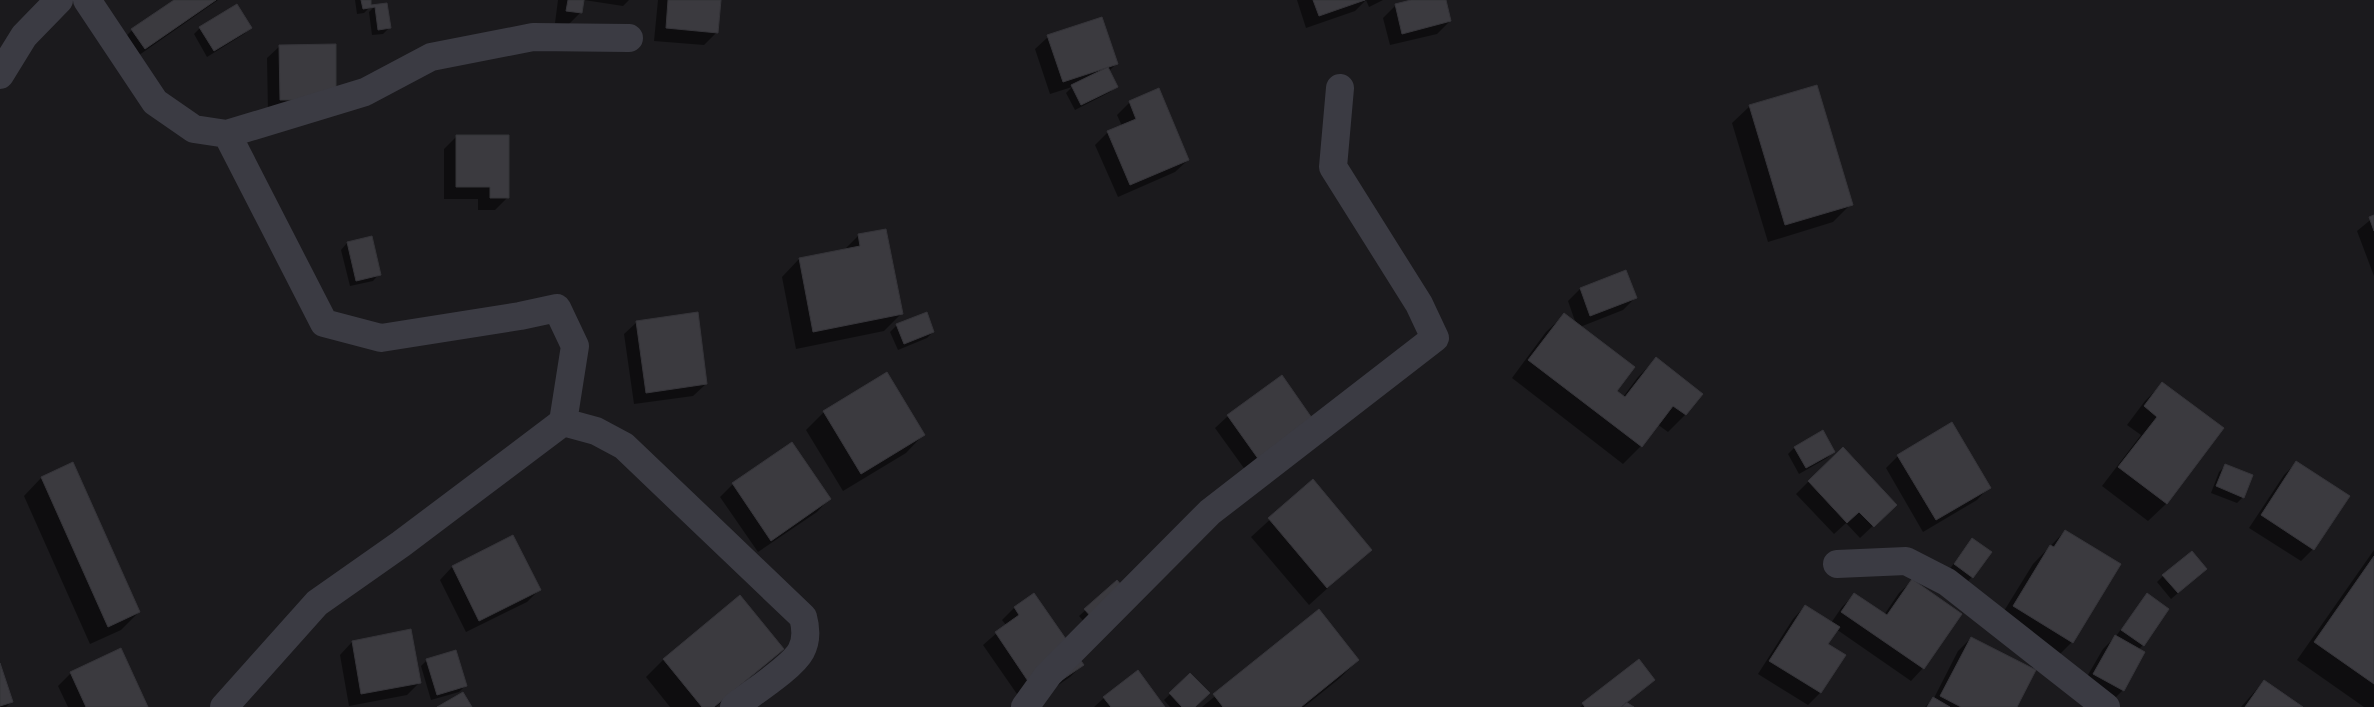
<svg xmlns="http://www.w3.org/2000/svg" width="2374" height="707" viewBox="0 0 2374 707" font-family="'DejaVu Sans',sans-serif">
<rect width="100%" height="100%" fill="#1b1a1d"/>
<path fill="#0007" d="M176 0H218L132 60 120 43 132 30Z
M355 0H369L370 7 364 13 357 14Z
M558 0H583L581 12 568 25 555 23Z
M584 0H629L623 6Z
M658 0H720L717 32 704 45 654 41Z
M1297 0H1383L1369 7 1366 0 1355 11 1306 28Z
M1416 0H1445L1450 21 1437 34 1390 45 1383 18 1396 5Z
M375 6 389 28 383 34 372 35 369 12Z
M200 28H250L244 34 207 57 194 34Z
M1048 37 1116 64 1109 71 1116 86 1110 92 1075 110 1066 93 1072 87 1050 94 1035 49Z
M280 46 335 99 268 112 267 58Z
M1130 102 1188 160 1175 172 1118 197 1095 145 1108 132 1122 126 1117 115Z
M1750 106 1851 204 1833 222 1768 242 1732 123Z
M457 136 508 197 495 210H478V199H444V149Z
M2374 217V276L2357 231Z
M859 235 901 314 884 331 796 349 782 277 799 259 844 250Z
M347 243 379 274 373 281 350 286 341 250Z
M1580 289 1635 298 1623 310 1580 327 1616 391 1623 397 1638 377 1656 359 1701 394 1685 415 1668 432 1657 424 1641 446 1623 464 1512 378 1546 332 1564 315 1576 324 1568 301Z
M637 322 706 384 693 396 634 404 624 334Z
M897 325 933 332 927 338 898 350 890 332Z
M2162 384 2222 429 2166 504 2148 521 2102 486 2141 435 2127 425 2145 401Z
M824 412 923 435 906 453 843 491 806 430Z
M1228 416 1312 420 1246 471 1215 428Z
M791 444 829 499 817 512 758 552 720 497 733 484Z
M1794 448 1833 452 1827 458 1799 474 1788 454Z
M1898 456 1989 487 1977 500 1923 532 1886 468Z
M2297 462 2313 549 2301 561 2249 528 2284 475Z
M72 464 139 612 121 630 90 644 24 496 41 478Z
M2226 465 2243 497 2237 503 2211 493 2219 472Z
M1312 481 1370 550 1309 605 1251 537Z
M1809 481 1895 505 1860 538 1846 523 1834 534 1796 494Z
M2065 531 2072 642 2054 660 1996 624 2033 564Z
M513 537 539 590 527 602 466 632 440 580 452 567Z
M1972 539V577L1966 583 1949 570Z
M2374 550V707H2364L2297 660Z
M2199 575 2171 599 2157 582 2163 576Z
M1912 581 1923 668 1911 681 1836 629 1827 645 1820 693 1808 705 1758 674 1793 619 1805 606 1831 623 1842 607 1855 594 1884 615 1899 593Z
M1117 582 1096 635 1079 616Z
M2147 595 2143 645 2138 650 2143 653 2123 690 2110 703 2081 687 2103 649 2116 636Z
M740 597 782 649 716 707H670L646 677 663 660Z
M1014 608 1082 665 1070 677 1026 707 983 645 1006 625 1002 620Z
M1319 611 1358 660 1340 678 1304 707H1202Z
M410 631 420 682 407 695 349 706 340 655 352 642Z
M1971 638 2016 707H1925L1934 698 1958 651Z
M427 660 466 685 459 692 431 700 421 666Z
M1639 661 1654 680 1627 703 1632 707H1580Z
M0 667 12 701 6 707H0Z
M71 673 147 707H68L58 686Z
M1190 675 1194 707H1170L1164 700Z
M2264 681 2301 707H2241Z
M1104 698 1164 707H1094Z"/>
<path fill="#3b3a3f" stroke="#353439" d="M174 0H216L145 49 131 29Z
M361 0H371V5L387 3 391 28 378 30 375 7 363 9Z
M568 0H584L582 13 566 11Z
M668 0H721L718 33 666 28Z
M1313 0H1365L1319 16Z
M1411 0H1446L1451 21 1402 34 1395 4Z
M237 4 252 28 214 51 199 27Z
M1102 17 1118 64 1063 82 1047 35Z
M336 44V100H280L279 45Z
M1108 67 1118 87 1081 105 1071 85Z
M1817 85 1853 205 1785 225 1749 105Z
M1159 88 1189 160 1130 185 1107 131 1136 119 1129 101Z
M456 135H509V198H490V187H456Z
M2374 215V231L2369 217Z
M886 229 903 314 813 332 799 258 860 246 858 234Z
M372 236 381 275 356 281 347 242Z
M1626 270 1637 298 1590 316 1580 288Z
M698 312 707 384 646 393 636 321Z
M927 312 934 332 904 344 896 324Z
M1564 313 1635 367 1617 391 1625 397 1656 357 1703 394 1686 415 1673 406 1642 447 1528 360Z
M887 372 925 435 861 474 823 411Z
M1282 375 1314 421 1259 460 1227 415Z
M2162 382 2224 428 2167 504 2118 467 2157 417 2144 406Z
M1952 422 1991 488 1936 520 1897 455Z
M1823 430 1835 452 1806 468 1794 447Z
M792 442 831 499 771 541 732 483Z
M1843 447 1897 505 1874 527 1859 512 1847 523 1808 481Z
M2296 461 2350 496 2314 550 2261 515Z
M73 462 140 612 108 627 41 477Z
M2225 464 2253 475 2244 498 2216 486Z
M1313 479 1372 550 1327 588 1268 518Z
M2065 530 2121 564 2073 643 2013 606 2050 545 2054 547Z
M513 535 541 590 479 621 452 566Z
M1972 538 1992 552 1973 578 1954 564Z
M2192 551 2207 569 2178 593 2162 575Z
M2374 556V684L2314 642Z
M1912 579 1962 614 1924 669 1841 612 1854 593 1887 615Z
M1117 580 1135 601 1103 630 1084 609Z
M1034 593 1084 665 1038 696 995 632 1019 615 1014 607Z
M2147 593 2169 609 2144 646 2121 630Z
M740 595 784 649 714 707H702L663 659Z
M1805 605 1840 627 1828 644 1846 655 1821 693 1769 661Z
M1319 609 1359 660 1301 707H1223L1213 694Z
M411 629 421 683 361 694 352 641Z
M2115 635 2145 652 2124 691 2093 674Z
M1971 637 2036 670 2017 707H1961L1940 696Z
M121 648 148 707H86L70 672Z
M456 650 467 686 437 695 426 659Z
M1639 659 1655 680 1621 707H1585L1582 703Z
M0 663 13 702 0 706Z
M1138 670 1165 707H1111L1103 697Z
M1190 673 1210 693 1195 707H1182L1169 693Z
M2264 680 2303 707H2245Z
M463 692 472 707H437Z
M1933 697 1950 707H1927Z
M1626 702 1634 707H1622Z"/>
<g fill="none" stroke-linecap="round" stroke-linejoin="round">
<path stroke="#3b3b43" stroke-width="28" d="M87 0 155 102 194 129 227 134 324 323 381 338 520 316 557 308 575 346 563 422 401 544 317 603 224 707
M0 75 24 36 59 0
M227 134 365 92 431 57 533 37 629 38
M563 422 596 431 624 446 803 617C806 628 807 640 801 651 792 668 750 694 734 707
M1837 564 1906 561 1947 582 2106 707
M1025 707 1048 675 1210 512 1435 338 1419 304 1333 167 1340 88"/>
</g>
</svg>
